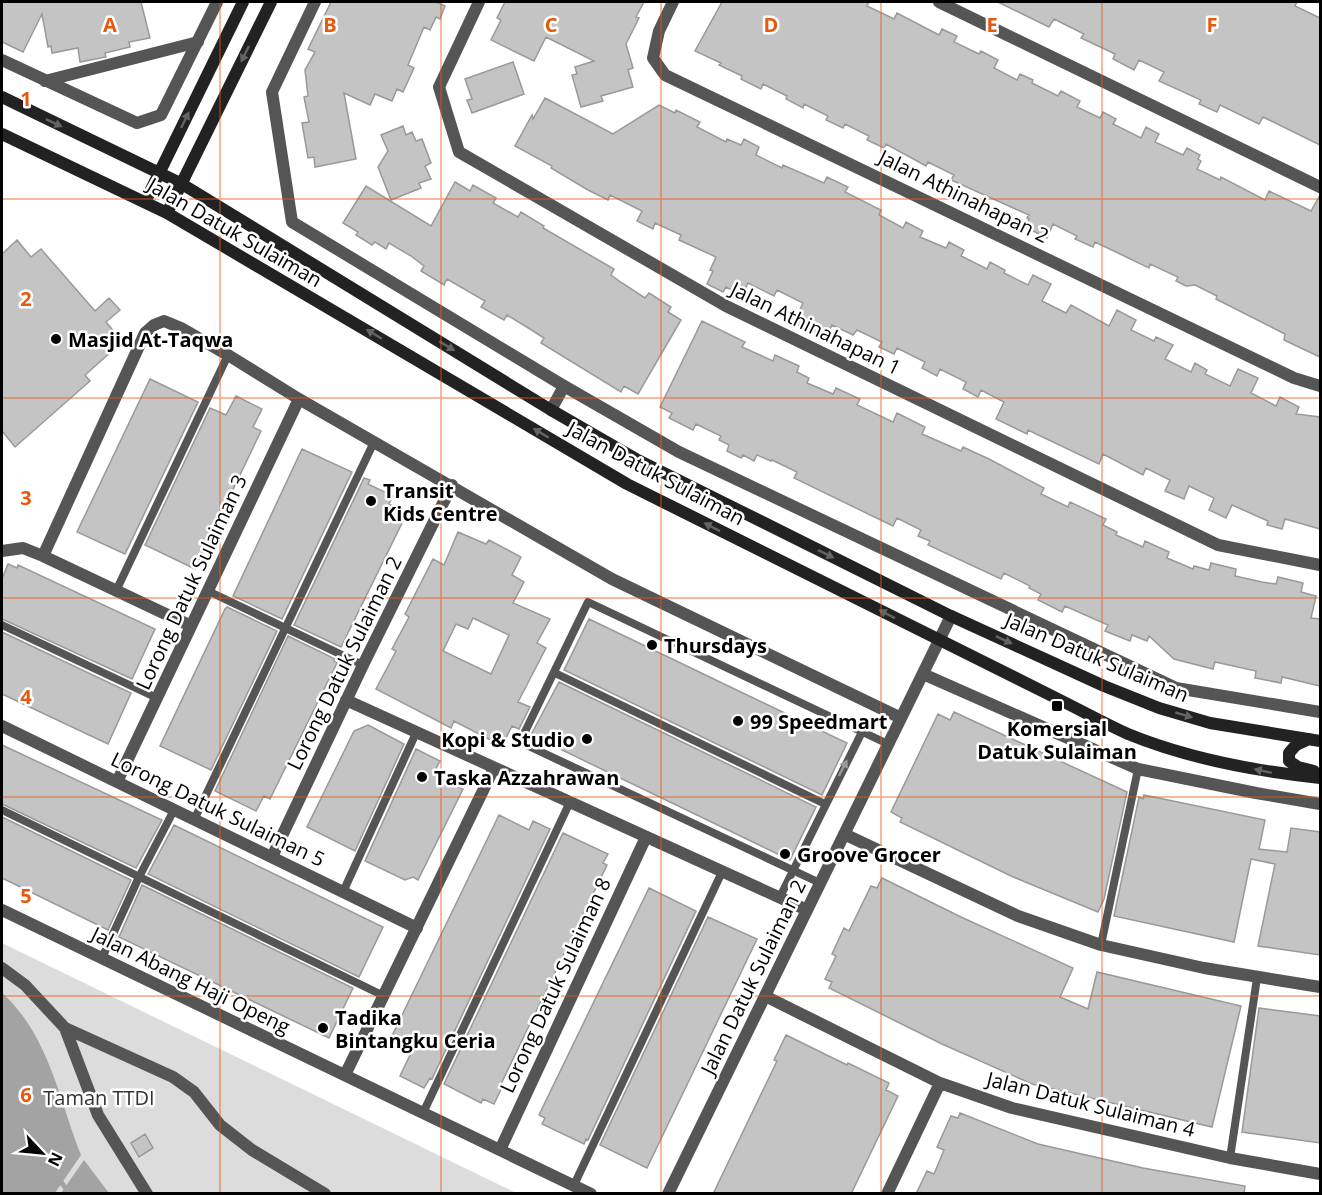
<svg xmlns="http://www.w3.org/2000/svg" width="1322" height="1195" viewBox="0 0 1322 1195" font-family="'Open Sans',sans-serif">
<rect width="100%" height="100%" fill="#fff"/>
<path fill="#dcdcdc" d="M2 943 516 1193H2Z"/>
<path fill="#a3a3a3" d="M2 993C49 1035 59 1100 81 1155L55 1193H2Z
M84 1160 109 1193H61Z"/>
<g fill="none" stroke-linecap="round" stroke-linejoin="round">
<path stroke="#a3a3a3" stroke-width="5" d="M58 1178 70 1194"/>
</g>
<path fill="#c4c4c4" stroke="#999" stroke-width="1.5" fill-rule="evenodd" d="M2 2H141L150 38 129 42 130 47 105 53 106 57 80 62 78 48 52 53 51 46 48 47 42 14 23 52 2 42Z
M331 2H436L445 6 440 19 436 17 430 30 424 27 408 65 414 68 403 92 397 89 392 101 375 94 370 105 344 93 356 159 315 167 314 157 308 158 302 123 309 122 304 97 308 96 305 70 315 52 308 49Z
M505 2H644L636 17 639 18 626 44 633 68 628 70 633 87 601 96 603 101 581 107 572 75 577 74 575 67 594 61 546 37 534 61 491 40 501 20 497 18Z
M722 2H869L867 6 894 19 897 13 939 35 942 29 957 36 954 42 979 54 981 51 998 60 994 68 1017 80 1020 74 1033 80 1032 83 1058 96 1061 91 1080 101 1077 107 1100 118 1103 112 1116 119 1113 124 1141 138 1146 127 1159 134 1155 142 1183 155 1187 148 1200 155 1198 159 1201 161 1197 169 1220 180 1221 177 1265 200 1269 191 1311 211 1320 195V357L1284 340 1285 334 1216 299 1217 296 1195 285 1186 286 1176 281 1178 277 1150 264 1149 268 1095 242 1093 247 1075 239 1077 236 1053 224 1047 238 1025 227 1029 219 1027 218 1029 215 951 180 954 175 928 162 926 166 886 144 884 148 867 140 869 136 845 124 843 128 826 120 828 116 804 104 803 108 786 99 787 96 763 84 761 89 741 79 742 76 719 65 721 63 695 51Z
M998 2H1297L1295 6 1320 18V145L1263 117 1259 124 1220 105 1217 112 1199 104 1201 100 1159 81 1164 72 1139 60 1134 70 1113 59 1115 54 1081 38 1084 34 1054 19 1049 27Z
M513 62 524 94 472 113 467 100 472 99 465 79Z
M545 98 613 134 659 105 675 113 676 110 700 122 697 127 726 142 727 139 741 145 744 139 759 147 756 155 782 168 783 165 824 183 827 177 848 187 845 192 881 210 879 215 903 228 906 222 923 231 920 237 946 248 949 242 964 250 961 256 987 269 990 262 1005 270 1004 273 1028 285 1033 275 1051 284 1042 301 1066 313 1071 305 1109 326 1117 310 1136 320 1131 330 1154 341 1156 337 1173 345 1165 359 1191 372 1195 363 1207 370 1205 374 1230 386 1238 369 1258 378 1251 393 1276 406 1280 397 1299 407 1296 414 1320 417V529L1285 519 1282 529 1267 525 1268 521 1232 505 1226 518 1209 510 1214 498 1189 486 1184 499 1165 491 1170 480 1146 468 1143 475 1103 454 1099 464 1028 430 1027 434 996 419 1004 402 981 390 978 397 963 389 966 382 940 369 937 376 922 368 925 362 897 348 894 354 879 347 882 342 857 330 853 335 832 325 826 338 794 323 803 303 777 290 774 296 748 283 742 295 726 287 723 292 707 284 713 271 710 270 716 257 679 240 681 235 655 223 653 229 637 221 642 211 610 195 608 200 588 190 551 168 552 166 515 146 532 115 533 119Z
M403 126 406 135 412 132 416 141 422 139 431 163 425 166 431 179 419 183 421 188 391 200 378 167 388 151 381 135Z
M455 182 470 191 473 185 496 198 493 203 518 217 521 212 544 226 543 228 614 269 611 275 622 283 645 298 649 293 671 307 668 312 681 320 638 394 624 386 621 392 541 343 544 338 530 329 507 315 504 320 481 307 485 301 447 279 444 285 421 271 424 266 411 256 389 243 386 249 375 242 372 245 356 235 358 232 343 223 366 186 431 226Z
M17 240 31 257 41 249 95 311 109 298 120 310 106 322 116 334 105 344 111 352 85 375 90 381 15 447 2 431V254Z
M702 321 745 342 742 347 773 361 775 355 799 366 797 372 809 378 807 383 833 394 836 388 860 399 857 405 893 422 897 413 925 427 922 434 961 451 963 447 989 459 1044 488 1041 494 1068 507 1070 502 1106 519 1103 525 1117 532 1116 535 1143 547 1145 541 1169 552 1167 558 1193 569 1194 566 1209 570 1211 563 1236 569 1235 576 1262 582 1276 584 1278 577 1303 583 1301 592 1316 596 1311 618 1320 619V686L1282 677 1281 683 1255 678 1256 671 1215 662 1213 669 1174 659 1149 636 1147 641 1132 635 1130 641 1105 631 1108 625 1065 606 1062 612 1038 600 1041 594 1029 588 1030 586 1004 573 1001 579 928 545 930 541 918 536 921 530 897 518 893 526 794 478 797 472 772 460 771 461 757 455 754 461 743 455 741 458 727 451 729 445 719 440 721 436 696 424 693 430 669 418 672 413 660 407Z
M150 379 198 402 125 554 77 532Z
M236 396 262 409 253 427 261 431 195 569 145 545 210 408 226 415Z
M302 449 352 472 282 619 233 596Z
M364 478 370 480 368 484 393 496 389 504 407 513 341 647 294 625Z
M458 532 486 544 489 540 521 557 512 575 524 582 513 603 550 619 537 643 546 648 518 702 530 707 519 729 512 726 502 746 454 721 451 728 376 689 396 651 392 649 409 617 405 614 433 559 444 565ZM473 618 509 635 491 674 443 651 456 624 468 629Z
M8 564 17 568 18 565 155 629 132 679 2 619V579Z
M227 607 277 631 211 770 160 746 225 609Z
M589 619 847 743 822 795 564 670Z
M2 632 131 693 108 744 2 694Z
M288 636 335 659 334 661 337 663 270 799 264 796 256 811 215 791Z
M559 682 816 807 790 860 531 735Z
M954 712 1127 792 1104 899 1098 912 1011 876 900 822 902 818 891 812 938 714 950 720Z
M368 725 404 744 355 851 307 827 354 731Z
M2 745 162 820 136 868 2 804Z
M416 749 440 761 433 774 463 789 418 880 413 877 405 880 365 861Z
M1144 795 1265 820 1259 849 1287 852 1291 828 1320 832V955L1258 946 1275 864 1251 859 1234 942 1114 916 1139 797 1143 799Z
M499 815 529 830 533 821 550 829 432 1079 430 1078 424 1088 400 1076 411 1053 389 1042Z
M2 817 131 880 108 930 2 878Z
M174 825 383 927 359 977 148 874Z
M563 833 608 854 603 863 607 865 501 1084 503 1085 494 1104 483 1099 481 1103 444 1084Z
M882 878 961 917 1073 968 1060 997 1088 1009 1097 972 1241 1006 1212 1127 1032 1084 942 1044 829 988 832 982 825 979 836 956 832 954 844 928 849 931 871 886 877 888Z
M142 885 353 988 329 1038 119 937Z
M649 888 696 911 588 1140 586 1139 584 1144 542 1124 545 1118 539 1115Z
M708 917 757 939 647 1168 600 1145Z
M1259 1008 1320 1016V1143L1242 1132Z
M786 1035 847 1065 848 1063 889 1083 886 1090 898 1096 851 1194H713L777 1061 774 1060Z
M960 1113 1038 1144 1143 1168 1245 1186 1244 1194H916L927 1171 934 1174 944 1150 937 1147 951 1116 958 1118Z
M145 1134 153 1148 139 1157 131 1143Z"/>
<g fill="none" stroke-linecap="round" stroke-linejoin="round">
<path stroke="#555" stroke-width="8" d="M116 591 228 355
M208 591 363 665
M2 625 157 698
M555 673 825 804
M2 810 384 996
M194 820 374 442
M820 883 520 742 588 602 888 744
M343 892 416 733
M780 897 862 732
M1101 945 1138 769
M102 958 139 877 174 810
M423 1113 570 802
M1230 1158 1257 978
M574 1185 722 872"/>
<path stroke="#555" stroke-width="12" d="M315 2 272 92 292 222 564 386 679 452 1176 688 1320 712
M479 2 439 87 459 152 726 306 1218 545 1320 565
M673 2 659 31 653 58 665 75 1294 378 1320 386
M939 2 1320 187
M2 60 137 123 161 115 217 2
M45 81 198 42
M551 410 564 386
M2 551 23 548 43 556 191 626
M43 556 145 333 154 325 164 321 181 328 228 355 299 399 612 579 901 718
M923 674 1138 769 1256 793 1320 804
M346 700 807 910
M2 726 417 928
M117 782 299 399
M844 834 1018 916 1101 945 1204 968 1320 987
M272 857 363 665 452 485
M2 910 591 1194
M2 968 25 985 65 1028 98 1115 147 1194
M765 996 940 1083 1012 1108 1230 1158 1320 1174
M65 1028 173 1077 194 1092 220 1125 252 1150 325 1194
M345 1075 494 768
M500 1150 646 837
M668 1194 951 616
M887 1194 940 1083"/>
<path stroke="#222" stroke-width="12" d="M2 97 182 184 551 410 636 459 951 616 1104 686 1159 708 1210 723 1320 741
M2 134 167 213 627 484 1062 701C1084 712 1106 724 1128 734 1189 759 1255 771 1320 778
M145 202 243 2
M167 213 271 2
M1309 739 1296 745 1289 753V761L1298 767 1314 771"/>
</g>
<defs><path id="oneway-solid" d="M-6-.8H1V-3.2L6.5 0L1 3.2V.8H-6Z" transform="scale(1.5)"/></defs>
<g fill="#646464">
<use href="#oneway-solid" transform="translate(245 54) rotate(116)"/>
<use href="#oneway-solid" transform="translate(185 120) rotate(-64)"/>
<use href="#oneway-solid" transform="translate(54 123) rotate(25)"/>
<use href="#oneway-solid" transform="translate(374 334) rotate(-149)"/>
<use href="#oneway-solid" transform="translate(447 346) rotate(31)"/>
<use href="#oneway-solid" transform="translate(541 433) rotate(-149)"/>
<use href="#oneway-solid" transform="translate(712 527) rotate(-153)"/>
<use href="#oneway-solid" transform="translate(826 554) rotate(26)"/>
<use href="#oneway-solid" transform="translate(887 614) rotate(-153)"/>
<use href="#oneway-solid" transform="translate(1004 640) rotate(25)"/>
<use href="#oneway-solid" transform="translate(1184 715) rotate(16)"/>
<use href="#oneway-solid" transform="translate(1263 771) rotate(-168)"/>
</g>
<use fill="#999" href="#oneway-solid" transform="translate(843 768) rotate(-63)"/>
<path fill="none" stroke="#e8590c" stroke-width="1.5" stroke-opacity="0.55" d="M220 2V1194M441 2V1194M661 2V1194M881 2V1194M1102 2V1194M2 199H1320M2 398H1320M2 598H1320M2 797H1320M2 996H1320"/>
<g fill="#000" stroke="#fff" stroke-width="2">
<circle cx="56" cy="339" r="6"/>
<circle cx="371" cy="501" r="6"/>
<circle cx="652" cy="645" r="6"/>
<rect x="1051" y="700" width="12" height="12" rx="3"/>
<circle cx="738" cy="721" r="6"/>
<circle cx="587" cy="739" r="6"/>
<circle cx="422" cy="777" r="6"/>
<circle cx="785" cy="854" r="6"/>
<circle cx="323" cy="1028" r="6"/>
</g>
<g text-anchor="middle" dominant-baseline="central" stroke-width="5" stroke-linejoin="round" paint-order="stroke">
<g font-size="20" fill="#000" stroke="#fff">
<text transform="translate(964 196) rotate(26)">Jalan Athinahapan 2</text>
<text transform="translate(235 232) rotate(30)">Jalan Datuk Sulaiman</text>
<text transform="translate(816 328) rotate(26)">Jalan Athinahapan 1</text>
<text transform="translate(656 473) rotate(28)">Jalan Datuk Sulaiman</text>
<text transform="translate(191 582) rotate(-65)">Lorong Datuk Sulaiman 3</text>
<text transform="translate(1097 657) rotate(23)">Jalan Datuk Sulaiman</text>
<text transform="translate(344 663) rotate(-64)">Lorong Datuk Sulaiman 2</text>
<text transform="translate(218 809) rotate(26)">Lorong Datuk Sulaiman 5</text>
<text transform="translate(753 977) rotate(-64)">Jalan Datuk Sulaiman 2</text>
<text transform="translate(191 980) rotate(26)">Jalan Abang Haji Openg</text>
<text transform="translate(555 985) rotate(-65)">Lorong Datuk Sulaiman 8</text>
<text transform="translate(1091 1104) rotate(14)">Jalan Datuk Sulaiman 4</text>
</g>
<g font-size="20" font-weight="bold" fill="#000" stroke="#fff" text-anchor="start">
<text x="68" y="339">Masjid At-Taqwa</text>
<text x="383" y="490">Transit<tspan x="383" dy="23">Kids Centre</tspan></text>
<text x="664" y="645">Thursdays</text>
<text x="750" y="721">99 Speedmart</text>
<text x="1057" y="728" text-anchor="middle">Komersial<tspan x="1057" dy="23">Datuk Sulaiman</tspan></text>
<text x="575" y="739" text-anchor="end">Kopi &amp; Studio</text>
<text x="434" y="777">Taska Azzahrawan</text>
<text x="797" y="854">Groove Grocer</text>
<text x="335" y="1017">Tadika<tspan x="335" dy="23">Bintangku Ceria</tspan></text>
</g>
<g font-size="20" fill="#333" stroke="#fff">
<text x="99" y="1097">Taman TTDI</text>
</g>
</g>
<g font-size="20" text-anchor="middle" font-weight="bold" fill="#e8590c" stroke="#fff" stroke-width="5" stroke-linejoin="round" paint-order="stroke">
<text x="110" y="32">A</text>
<text x="330" y="32">B</text>
<text x="551" y="32">C</text>
<text x="771" y="32">D</text>
<text x="992" y="32">E</text>
<text x="1212" y="32">F</text>
<text x="26" y="106">1</text>
<text x="26" y="306">2</text>
<text x="26" y="505">3</text>
<text x="26" y="704">4</text>
<text x="26" y="903">5</text>
<text x="26" y="1102">6</text>
</g>
<rect width="1322" height="1195" fill="none" stroke="#000000" stroke-width="6"/>
<g transform="translate(42 1153) rotate(116)" stroke="#ffffff" stroke-width="4.5" paint-order="stroke">
<path d="M0-4.5L10 22L0 15L-10 22Z" fill="#000000"/>
<text y="-9" font-size="16" font-weight="bold" text-anchor="middle" fill="#000000">N</text>
</g>
</svg>
